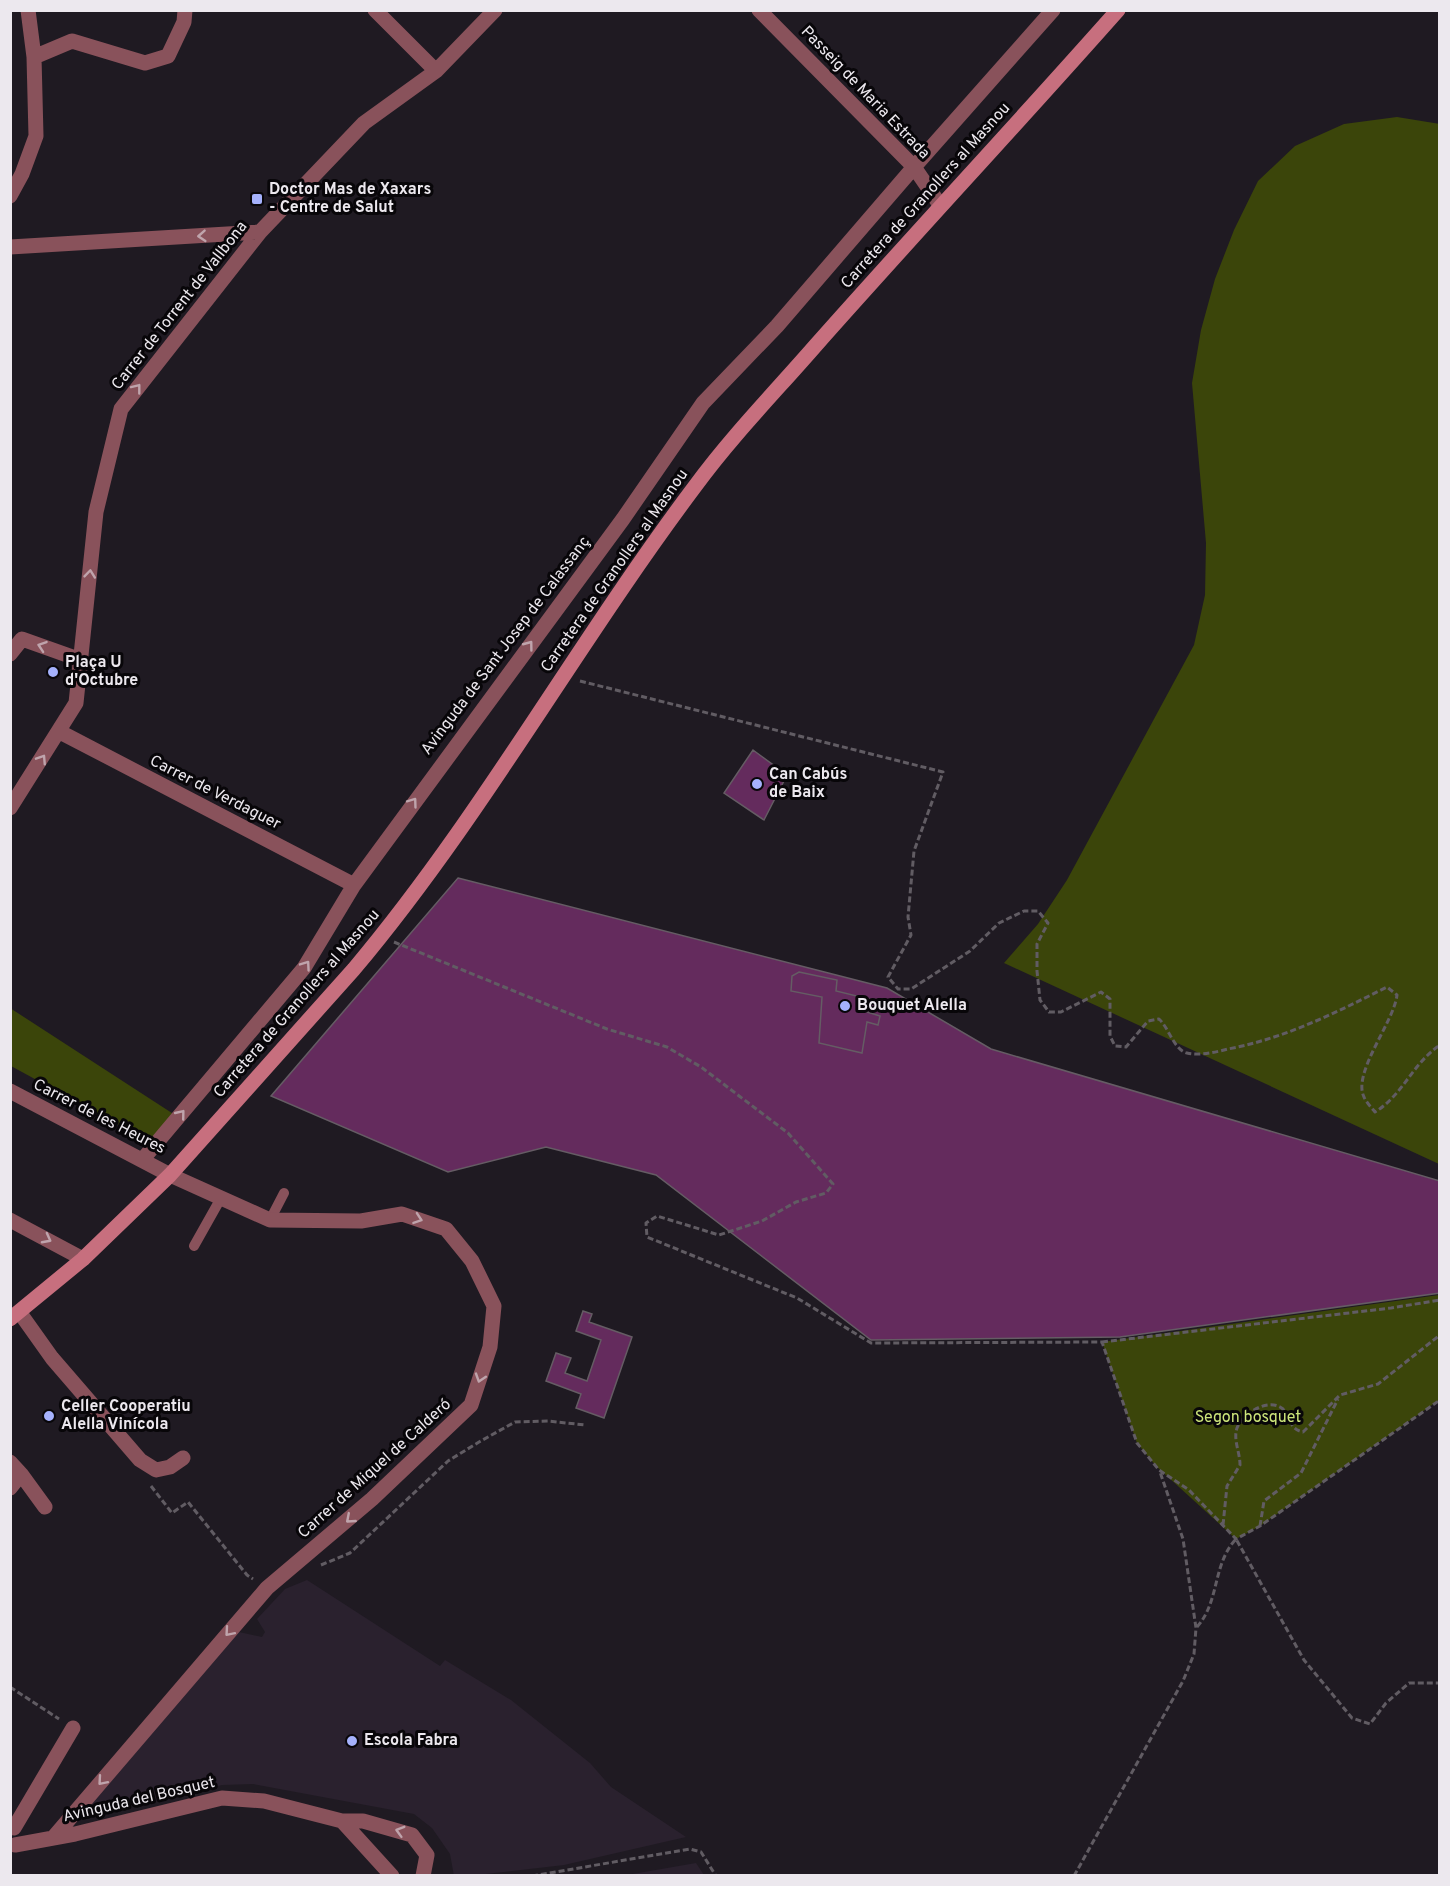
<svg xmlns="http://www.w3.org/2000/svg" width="1450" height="1886" viewBox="0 0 1450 1886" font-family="Overpass,sans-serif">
<rect width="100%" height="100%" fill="#1f1a22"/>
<path fill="#2a212e" d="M307 1580 440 1666 445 1660 511 1700 590 1763 611 1787 686 1837 564 1865 477 1875 454 1876 450 1854 432 1828 414 1814 253 1784 222 1785 73 1819 239 1632 262 1637 265 1632 257 1619 285 1589Z
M696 1863 704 1875H627Z"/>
<path fill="#3b450a" d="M1397 117 1440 124 1439 1164 1004 963 1038 924 1067 880 1194 645 1205 595 1206 543 1192 383 1201 330 1215 279 1234 230 1258 181 1295 146 1344 124Z
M10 1008 175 1115 152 1143 11 1066Z
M1439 1295V1400L1260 1526 1236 1539 1156 1466 1137 1443 1102 1342Z"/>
<path fill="#642b5d" stroke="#655c64" stroke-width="1.5" d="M753 750 787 775 764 820 724 793Z
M458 878 887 988 991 1049 1440 1181V1293L1120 1337 871 1340 656 1175 546 1147 448 1172 271 1096Z
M799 972 837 980 836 991 869 999 867 1012 880 1016 878 1025 867 1022 862 1053 819 1043 822 997 791 991 792 976Z
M583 1311 592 1314 589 1322 632 1337 604 1418 576 1408 581 1394 546 1381 556 1353 571 1358 565 1373 587 1381 601 1340 576 1331Z"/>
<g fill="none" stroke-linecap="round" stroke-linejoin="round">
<path stroke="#615c63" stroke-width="3" stroke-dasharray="6 3" stroke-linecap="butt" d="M580 681 943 772 914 851 908 917 911 935 888 977 898 989H911L970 951 999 923 1024 911H1038L1048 923 1037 944V971L1040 1000 1049 1012H1061L1101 992 1110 999V1036L1115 1046 1126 1047 1148 1021 1159 1019C1169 1028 1174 1050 1187 1053 1200 1056 1216 1052 1228 1049 1286 1038 1335 1013 1387 987L1397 995C1394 1022 1352 1073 1364 1097 1366 1102 1371 1107 1375 1112 1403 1095 1412 1064 1440 1045
M394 942 607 1029 667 1047 701 1067 788 1133 833 1184 826 1193 796 1202 762 1221 719 1235 657 1216 646 1223 647 1237 797 1298 871 1343 1102 1342 1137 1443 1159 1470 1189 1490 1236 1539 1260 1526 1440 1400
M1102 1342 1391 1308 1440 1300
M151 1486 172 1513 188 1502 247 1575 253 1579
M1223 1525 1227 1486 1240 1465C1240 1452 1233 1440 1237 1428 1243 1413 1269 1397 1283 1409 1293 1418 1287 1428 1303 1432L1340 1395 1378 1384 1440 1335
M1260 1526 1264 1501 1301 1473 1338 1399
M321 1565 350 1553 448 1461 479 1442 515 1422 548 1421 585 1425
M1197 1627C1220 1601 1212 1565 1236 1539L1304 1660 1352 1718 1370 1724 1386 1703 1409 1683H1440
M10 1687 59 1719
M532 1876 690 1849 701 1852 716 1876
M1074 1876 1183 1681 1194 1654 1196 1628 1183 1539 1160 1472"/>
<path stroke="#89525b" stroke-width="10" d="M270 1220 284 1193
M194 1246 221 1198"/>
<path stroke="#89525b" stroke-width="15" d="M375 10 436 71
M759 10 914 167 940 205
M34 57 72 41 145 63 168 56 184 22 185 10
M10 196 22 174 36 136 34 57 28 10
M10 247 260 232
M10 654 22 639 81 660
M60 732 354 885
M10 808 76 703 96 512 121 409 260 232 364 123 436 71 495 10
M10 1091 170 1175 270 1220 361 1221 402 1214 446 1229 472 1261 494 1306 490 1347 471 1405 372 1499 267 1588 53 1838
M143 1159 304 968 354 885 623 519 703 403 777 326 914 167 1053 10
M10 1220 83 1259
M20 1313 52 1358 140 1460 156 1470 170 1467 183 1458
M10 1462 21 1474 10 1488
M21 1474 45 1507
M342 1821 392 1876
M14 1828 73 1728
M15 1845 75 1834 222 1798 264 1801 342 1821H363L412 1835 427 1855 423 1876"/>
<path stroke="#c76f7e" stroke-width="15" d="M10 1319 83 1259 170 1175 354 969C481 818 577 643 696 485 732 436 776 391 816 345 916 232 1018 123 1118 10"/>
</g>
<defs><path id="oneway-chevron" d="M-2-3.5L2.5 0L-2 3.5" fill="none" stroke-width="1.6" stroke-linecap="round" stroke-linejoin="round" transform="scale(1.5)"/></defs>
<g stroke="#bfa4ac">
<use href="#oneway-chevron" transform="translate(202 236) rotate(176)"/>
<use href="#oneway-chevron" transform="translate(137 388) rotate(-52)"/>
<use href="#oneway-chevron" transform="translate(90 574) rotate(-84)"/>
<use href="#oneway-chevron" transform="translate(529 645) rotate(-53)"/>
<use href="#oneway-chevron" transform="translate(42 646) rotate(-161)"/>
<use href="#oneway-chevron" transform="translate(42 759) rotate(-57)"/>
<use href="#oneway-chevron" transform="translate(413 802) rotate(-54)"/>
<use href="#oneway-chevron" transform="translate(306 965) rotate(-55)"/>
<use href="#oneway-chevron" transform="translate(181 1114) rotate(-51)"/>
<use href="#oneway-chevron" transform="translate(418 1219) rotate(19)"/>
<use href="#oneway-chevron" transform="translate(47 1239) rotate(28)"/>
<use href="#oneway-chevron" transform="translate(480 1378) rotate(108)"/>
<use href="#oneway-chevron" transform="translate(350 1519) rotate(139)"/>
<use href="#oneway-chevron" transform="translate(229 1632) rotate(131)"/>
<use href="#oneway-chevron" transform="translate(102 1781) rotate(131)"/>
<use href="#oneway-chevron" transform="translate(400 1831) rotate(-164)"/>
</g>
<g fill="#a5b1fc" stroke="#080609" stroke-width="2">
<rect x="251" y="193" width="12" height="12" rx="3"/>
<circle cx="53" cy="672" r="6"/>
<circle cx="757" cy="784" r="6"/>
<circle cx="845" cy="1006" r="6"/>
<circle cx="49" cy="1416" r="6"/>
<circle cx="352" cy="1741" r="6"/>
</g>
<g text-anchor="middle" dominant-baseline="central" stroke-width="6" stroke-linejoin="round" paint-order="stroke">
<g font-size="16" fill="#ece8ee" stroke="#080609">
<text transform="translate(865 93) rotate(46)">Passeig de Maria Estrada</text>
<text transform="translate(926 196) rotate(-48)">Carretera de Granollers al Masnou</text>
<text transform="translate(180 306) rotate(-52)">Carrer de Torrent de Vallbona</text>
<text transform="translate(615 571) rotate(-55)">Carretera de Granollers al Masnou</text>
<text transform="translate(506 646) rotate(-53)">Avinguda de Sant Josep de Calassanç</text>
<text transform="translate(215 793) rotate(27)">Carrer de Verdaguer</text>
<text transform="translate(297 1004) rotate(-49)">Carretera de Granollers al Masnou</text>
<text transform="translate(99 1117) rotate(27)">Carrer de les Heures</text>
<text transform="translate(375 1469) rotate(-42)">Carrer de Miquel de Calderó</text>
<text transform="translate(139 1800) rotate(-13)">Avinguda del Bosquet</text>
</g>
<g font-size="16" font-weight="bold" fill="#ece8ee" stroke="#080609" text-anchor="start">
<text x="269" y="190">Doctor Mas de Xaxars<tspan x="269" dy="18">- Centre de Salut</tspan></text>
<text x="65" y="663">Plaça U<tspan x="65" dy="18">d'Octubre</tspan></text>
<text x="769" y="775">Can Cabús<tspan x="769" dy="18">de Baix</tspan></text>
<text x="857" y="1006">Bouquet Alella</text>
<text x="61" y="1407">Celler Cooperatiu<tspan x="61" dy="18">Alella Vinícola</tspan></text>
<text x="364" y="1741">Escola Fabra</text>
</g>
<g font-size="16" fill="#cde57a" stroke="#080609">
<text x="1248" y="1418">Segon bosquet</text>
</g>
</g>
<rect width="1450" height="1886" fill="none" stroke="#ece8ee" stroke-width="24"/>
</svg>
